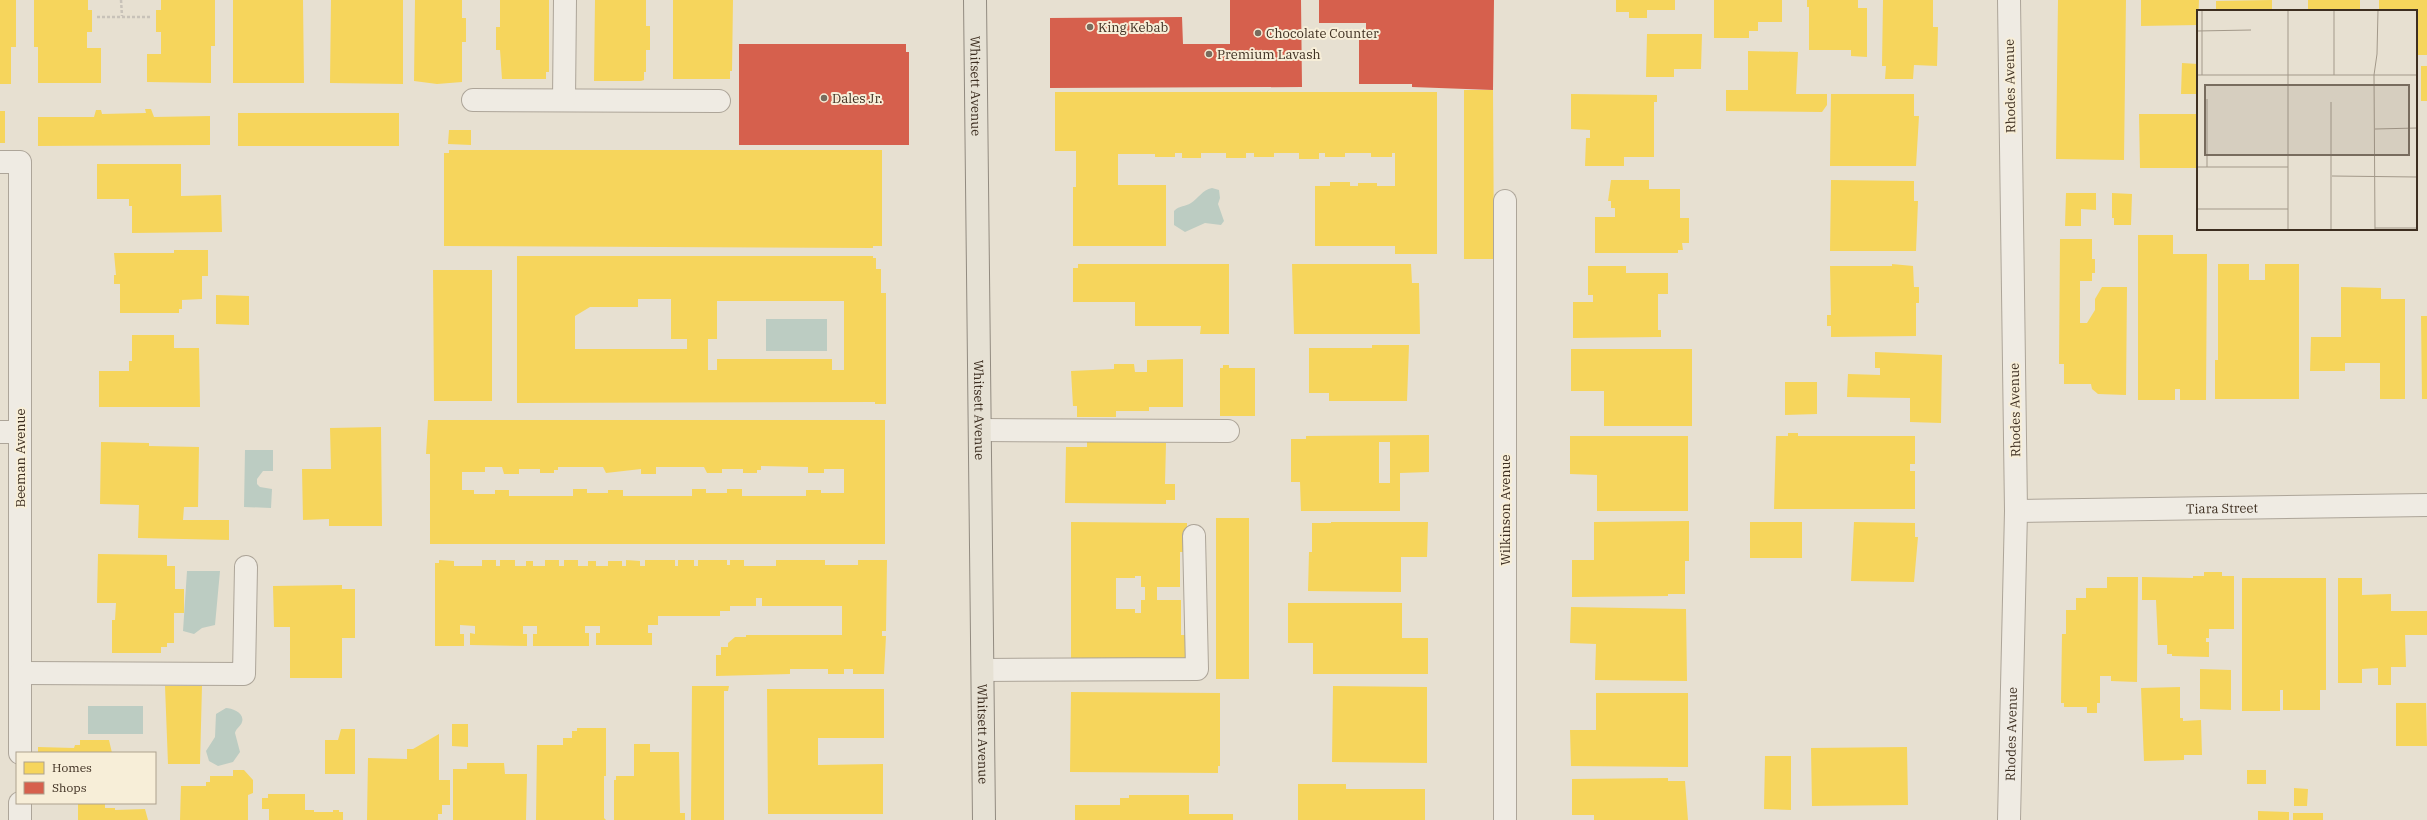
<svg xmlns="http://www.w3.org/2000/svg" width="2427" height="820" viewBox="0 0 2427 820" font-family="'IBM Plex Serif',serif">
<rect width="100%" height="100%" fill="#e7e0d1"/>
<path fill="#bcccc2" d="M1212 188 1219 190 1220 198 1218 204 1224 221 1221 225 1205 223 1185 232 1174 225V211C1180 205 1185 207 1191 203 1199 198 1202 190 1212 188Z
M766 319H827V351H766Z
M245 450H273V471H263L257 479V484L260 487 272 489 271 508 244 507Z
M187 571H220L215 625 202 628 194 634 183 631Z
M88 706H143V734H88Z
M226 708C232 708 245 713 242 722 241 726 236 728 235 733L240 752 233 762 218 766 209 761 206 751 215 737 216 714Z"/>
<path fill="#f6d55c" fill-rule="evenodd" d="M0 0H16V47H11V84H0Z
M34 0H88V10H92V32H87V48H101V83H38V47H34Z
M161 0H215V46H211V83L147 82V54H161V32H156V10H161Z
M233 0H303L304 83H233Z
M331 0H403V84L330 83Z
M415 0H462V18H466V42H462V82L437 84 414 81Z
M500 0H549V72H546V79H502L500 50H496V27H500Z
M595 0H646V26H650V50H646V72H644V80L641 81H594Z
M673 0H733L732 71H730V79H673Z
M1616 0H1675V10H1647V18H1629V12H1616Z
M1714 0H1782V22H1758V31H1749V38H1714Z
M1807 0H1858V8H1867V57L1851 56V50H1809V7H1807Z
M1883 0H1933V27H1938L1937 66 1914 65 1913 79H1885L1886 66H1882Z
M2058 0H2126L2124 160 2056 159Z
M2141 0H2199L2198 25 2141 26Z
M2272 0V11H2216V1Z
M2308 0H2360V11H2308Z
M2379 0H2427V55H2416V11H2379Z
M1647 34H1702L1701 69H1674V77H1646Z
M1748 51 1798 52 1796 94H1827V105L1822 112 1726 111V90H1748Z
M2182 63 2198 64V94H2181Z
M2421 66H2427V101H2421Z
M1464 90H1493L1494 259H1464Z
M1055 92H1437V254H1395V246H1315V186H1330V182H1350V186H1358V183H1377V186H1395V153H1392V157H1371V153H1345V157H1325V153H1319V159H1299V153H1274V157H1254V153H1246V158H1226V153H1201V158H1182V153H1175V157H1155V154H1118V185H1166V246H1073V187H1076V151H1055Z
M1571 94 1657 95V102H1654V157H1624V166H1585L1586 138H1590V130L1571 129Z
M1831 94H1914V116H1919L1916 166H1830Z
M145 109H151L154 117 210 116V145L38 146V117H94L96 110H101L102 114 146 113Z
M0 111H5V143H0Z
M238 113H399V146H238Z
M2139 114H2198V168H2140Z
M449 130H471V145L448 144Z
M449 150H882V246H873V248L444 246V153H449Z
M97 164H181V196L221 195 222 232 132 233V206H129V199H97Z
M1611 180H1649V189H1680V218H1689V243H1682L1683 250H1678V253H1595V217H1615V208H1611V201H1608Z
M1831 180 1914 181V201H1918L1916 251H1830Z
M2066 193H2096V210L2081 209V226H2065Z
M2112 193 2132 194 2131 225H2114V218H2112Z
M2138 235H2173V254H2207L2206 400H2180V389H2175V400H2138Z
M2060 239H2092V259H2095V273H2092V281H2080V323H2087L2095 310V299L2102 287H2127L2126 395 2098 394 2092 389 2091 384H2064V364H2059Z
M174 250H208V276H202V299L182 300V309H179V313H120V284H114V275H116L114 253H174Z
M517 256H873V258H876V269H881V293H886V404H875V402L517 403ZM638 299H671V339H687V349H575V316L590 307H638ZM717 301H844V370H832V359H717V370H708V339H717Z
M1078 264H1229V334H1200L1201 326H1135V302H1073V268H1078Z
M1292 264H1411L1412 283H1419L1420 334H1294Z
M1892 264 1913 266 1914 287H1919V303H1916V336L1831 337V326H1827V315H1831L1830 266H1892Z
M2218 264H2249V280H2265V264H2299V399H2215V360H2218Z
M1588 266H1626V273H1668V294H1658V330H1661V337L1573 338V302H1593V295H1588Z
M433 270H492V401H434Z
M2341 287 2381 288V299H2405V399H2380V363H2345V371H2310L2311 337H2341Z
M216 295 249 296V325L216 324Z
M2421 316H2427V399H2422Z
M132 335H174V348H199L200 407H99V371H129V361H132Z
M1372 345H1409L1407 401H1329V393H1309V348H1372Z
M1571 349H1692V426H1604V391H1571Z
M1875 352 1942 355 1941 423 1910 422V398L1847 397 1848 374 1880 375V368H1875Z
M1183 359V407H1149V411H1116V417H1077V406H1073L1071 371 1114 369V364H1134L1135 372H1147V360Z
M1223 365H1229V368H1255V416H1220V368H1223Z
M1785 382H1817V414L1785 415Z
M428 420H885V544H430V454H426ZM761 466 808 467V473H824V469H844V493H821V490H806V496H742V489H727V493H706V489H692V496H623V490H608V493H587V489H573V496H509V490H495V494H474V490H462V472H485V467H502L504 474H519V469H540V473H554V470H558V467H603L606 473 641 469V474H656V467H704L707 473H722V469H743V473H757V470H761Z
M381 427 382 526H329V519L303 520 302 469H331L330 428Z
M1788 433H1798V436H1915V464H1910V471H1915V509H1774L1776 436H1788Z
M1429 435V472L1400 473V511H1301L1300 482H1291V439H1306V436ZM1379 442H1390V483H1379Z
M1570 436H1688V511H1597V475L1570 474Z
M101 442 149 443V446L199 447 198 507H184L183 520H229V540L138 538 139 505 100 504Z
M1087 442 1166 443 1165 484H1175V500H1166V504L1065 503 1066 447H1087Z
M1216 518H1249V679H1216Z
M1689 521V561H1685V594H1668V596L1572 597V560H1594V522Z
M1071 522 1187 523V552H1180V587H1157V600H1181V635H1186V665H1071ZM1135 576H1141V587H1145V600H1141V613H1135V609H1116V578H1135Z
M1331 522H1428L1427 557H1401V592L1308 591 1309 552H1312V523H1331Z
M1750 522H1802V558H1750Z
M1854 522 1915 523V537H1918L1914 582 1851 581Z
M98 554 167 555V566H175V589H184V613H174V643H167V647H161V653H112V620H115L116 603H97Z
M439 560 454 561V566H482V560H496V566H500V560H515V566H526V561H533V566H545V560H559V566H564V560H578V566H588V561H596V566H608V561H622V566H626V560L640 561V566H645V560H675V566H678V560H694V566H698V560H727V565H730V560H744V566H776V560H825V565H858V560H887L886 631H882V636H886L884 674H853V669H844V674H828V669H790V674L716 676V655H721V647H728V643L735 637H746V635H842V606H762V598H756V606H730V611H720V616H658V625H648V633H652V645H596V633H600V626H585V633H589V646H533V634H537V626H523V634H527V646L470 645V633L475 634V626L460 625V634H464V646H435V563H439Z
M2204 572H2222V576H2234V629H2209V638H2206V642H2209V657L2172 656V654H2167V645H2158L2156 600H2142V577L2193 578V576H2204Z
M2107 577H2138L2137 682 2111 681V676H2100V703H2097V713H2087V707H2064V703H2061L2062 634H2066V610H2076V598H2086V588H2107Z
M2242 578H2326V690H2320V710H2283V690H2280V711H2242Z
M2338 578H2362V595L2391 594V611H2427V635H2405L2406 667H2391V685H2378V668L2362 669V683H2338Z
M342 585V589H355V638H342V678H290V627H274L273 586Z
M1288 603H1402V638H1428V674H1313V643H1288Z
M1571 607 1686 609 1687 681 1595 680 1596 644 1570 643Z
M2200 669 2231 670V710L2200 709Z
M165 686H202L200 764H168Z
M692 686H729L728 691H724V820H691Z
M1333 686 1427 687V763L1332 762Z
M2180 687V718H2183V721L2201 720 2202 755H2184V760L2144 761 2141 688Z
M767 689H884V738H818V765L883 764V814H768Z
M1071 692 1220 693V766H1218V773L1070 772Z
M1596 693H1688V767L1571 766 1570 730H1596Z
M2396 703H2426L2427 746H2396Z
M452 724H468V747L452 746Z
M577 728H606V776H604V818L606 820H536L537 745H563V738H572V731H577Z
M341 729H355V774H325V740H338Z
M439 734V780H450V805H442V814H438V820H367L368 758 407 759V749H413Z
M80 740H109L112 753H38V747L74 748 75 745H80Z
M634 744H650V752H679L680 813H685V820H614V780H616V776H634Z
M1907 747 1908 805 1812 806 1811 748Z
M1765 756H1791V810L1764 809Z
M467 763H504L505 774H527L526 820H453V769H467Z
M233 770H244L253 780V793L248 795V820H180L181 786H206V782H210V776H233Z
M2247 770H2266V784H2247Z
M1668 778V781H1685L1688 820H1594V815H1572V779Z
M1298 784H1346V789H1425V820H1298Z
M2294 788 2308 789 2307 806H2294Z
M268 794H305V810H314V812H333V810H339V812H343V820H269V809H262V798H268Z
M1129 795H1189V814H1233V820H1075V805H1120V798H1129Z
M78 803H105V808H115V810L145 809 148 820H78Z
M2258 811 2289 812V820H2258Z
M2293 813H2323V820H2293Z"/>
<path fill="#d6604d" d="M1230 0H1301L1302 87 1050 88V18L1182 17 1183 44H1230Z
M1319 0H1494L1493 90 1412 87V84H1359V39H1366V23H1319Z
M739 44H906V52H909V145H739Z"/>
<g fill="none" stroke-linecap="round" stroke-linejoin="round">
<g stroke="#ada599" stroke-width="24">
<g id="minor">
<path d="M473 100 719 101"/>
<path d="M564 100 565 0"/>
<path d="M0 162H20V753"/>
<path d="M1505 201V820"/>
<path d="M981 430 1228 431"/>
<path d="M0 432H20"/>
<path id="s1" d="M2016 511 2427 505"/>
<path d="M983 670 1197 669 1194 536"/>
<path d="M20 673 244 674 246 567"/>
<path d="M20 803V820"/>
<path id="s2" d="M2009 820 2016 511 2009 0"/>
</g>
</g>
<g stroke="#928b80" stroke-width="24">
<g id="major">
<path id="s3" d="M975 0 984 820"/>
</g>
</g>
<path stroke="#c8c2b9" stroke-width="2.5" stroke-dasharray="3 2" stroke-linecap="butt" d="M121 0 122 16
M97 17H151"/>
<use href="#minor" stroke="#efebe3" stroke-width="22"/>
<use href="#major" stroke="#e6e1d4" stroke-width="22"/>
</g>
<g fill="#786c5e" stroke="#f7eed8" stroke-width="1.5">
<circle cx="1090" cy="27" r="4"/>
<circle cx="1258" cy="33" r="4"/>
<circle cx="1209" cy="54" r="4"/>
<circle cx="824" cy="98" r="4"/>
</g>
<g text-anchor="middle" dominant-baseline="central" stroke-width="4" stroke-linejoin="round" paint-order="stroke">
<g font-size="13" fill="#3d2e20" stroke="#f7eed8" text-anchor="start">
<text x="1098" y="27">King Kebab</text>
<text x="1266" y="33">Chocolate Counter</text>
<text x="1217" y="54">Premium Lavash</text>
<text x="832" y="98">Dales Jr.</text>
</g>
<g font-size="13" fill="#3d2e20" stroke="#f7eed8">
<text stroke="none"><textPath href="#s3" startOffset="86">Whitsett Avenue</textPath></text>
<text transform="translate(2010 86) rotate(-91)">Rhodes Avenue</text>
<text stroke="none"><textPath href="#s3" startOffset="410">Whitsett Avenue</textPath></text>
<text transform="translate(2015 410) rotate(-91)">Rhodes Avenue</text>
<text transform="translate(20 458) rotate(-90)">Beeman Avenue</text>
<text stroke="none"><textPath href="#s1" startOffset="206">Tiara Street</textPath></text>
<text transform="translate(1505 510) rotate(-90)">Wilkinson Avenue</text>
<text stroke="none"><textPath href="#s3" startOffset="734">Whitsett Avenue</textPath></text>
<text stroke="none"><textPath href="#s2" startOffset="86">Rhodes Avenue</textPath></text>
</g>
</g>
<g transform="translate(2197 10)">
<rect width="220" height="220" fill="#e7e0d1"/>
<path fill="none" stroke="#a3998a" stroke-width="1" d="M5 0V65M91 0V220M137 0V65M0 21 54 20M0 65H220M10 89V157M178 119 220 118M0 157H91M135 166 220 167M0 199H91M178 218H220M134 220V92M178 220 177 65 180 44 181 0"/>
<path fill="#786c5e" fill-opacity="0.15" stroke="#786c5e" stroke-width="2" d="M8 75H212V145H8Z"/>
<rect width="220" height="220" fill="none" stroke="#3d2e20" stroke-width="2"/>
</g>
<rect x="16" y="752" width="140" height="52" fill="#f7eed8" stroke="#ada18e"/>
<rect x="24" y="762" width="20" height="12" fill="#f6d55c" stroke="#ada18e"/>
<text x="52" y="772" font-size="12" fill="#3d2e20">Homes</text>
<rect x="24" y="782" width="20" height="12" fill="#d6604d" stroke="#ada18e"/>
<text x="52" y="792" font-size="12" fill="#3d2e20">Shops</text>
</svg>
